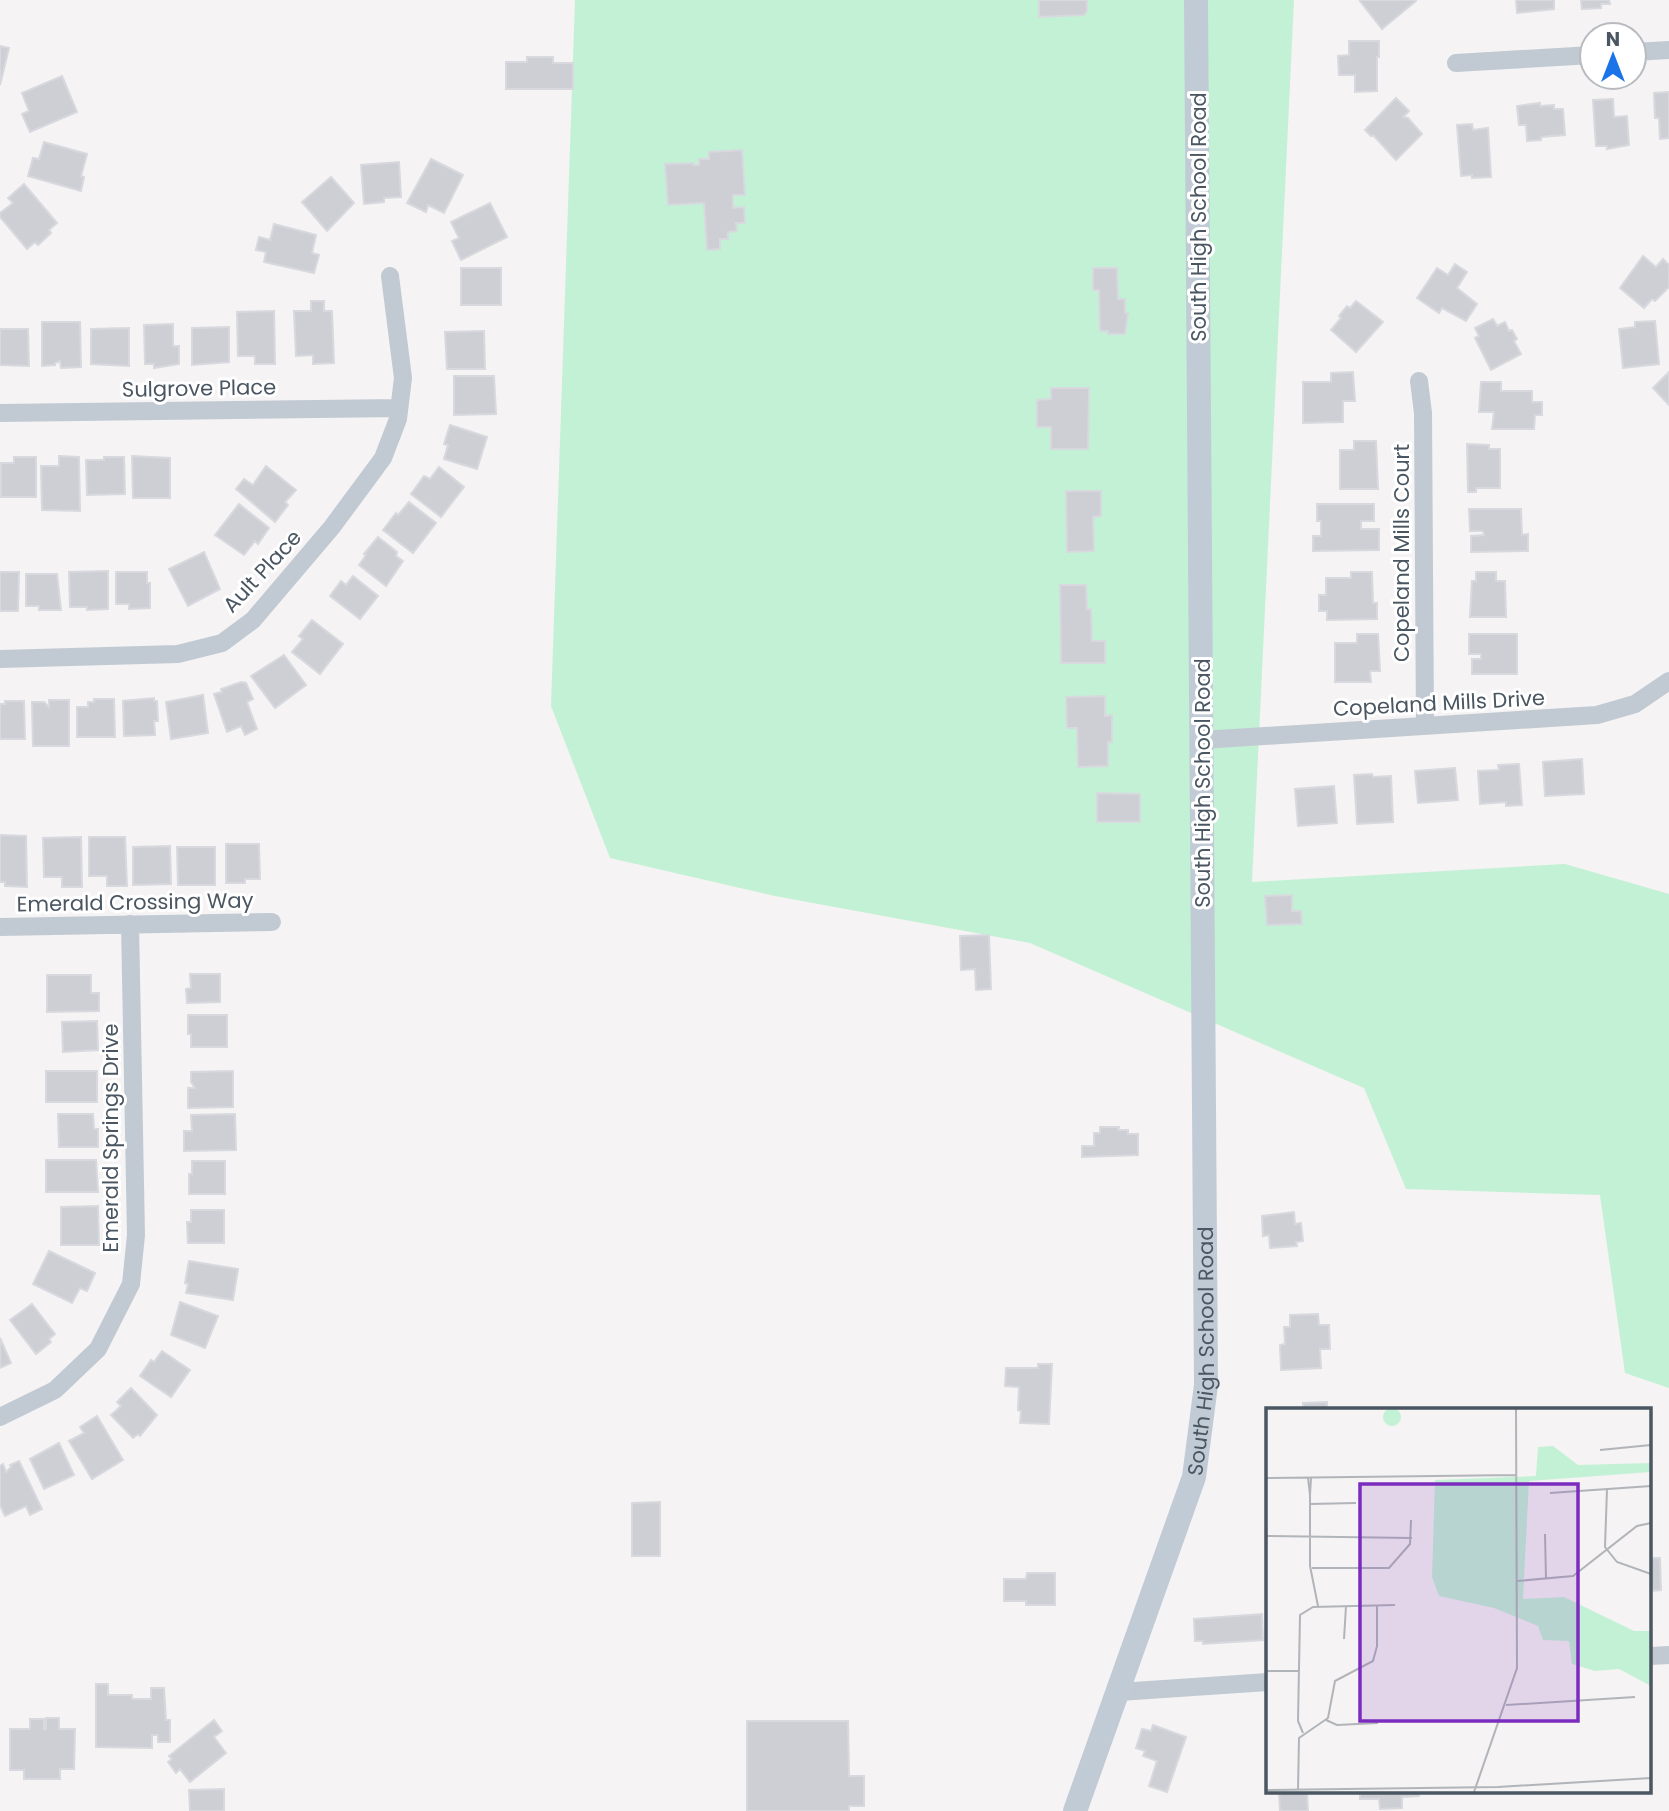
<svg xmlns="http://www.w3.org/2000/svg" width="1669" height="1811" viewBox="0 0 1669 1811" font-family="Poppins,sans-serif">
<rect width="100%" height="100%" fill="#f5f3f3"/>
<path fill="#c3f1d5" d="M575 0H1294L1252 882 1565 864 1669 894V1388L1625 1373 1600 1195 1406 1189 1364 1088 1030 943 775 896 610 858 551 706Z"/>
<path fill="#cdcfd5" stroke="#d7d9de" stroke-width="2" d="M1039 0H1087V11L1084 15 1039 17Z
M1362 0H1415L1416 1 1382 29 1360 1Z
M1516 0H1554V9L1517 13Z
M1581 0H1609L1610 4H1601V8L1582 9Z
M1349 41H1379V57H1377V91L1355 92V75H1339L1338 56 1349 55Z
M0 46 9 48 0 85Z
M527 57H553V63H573V89H506V62H527Z
M62 76 77 112 30 132 22 114 29 111 22 93Z
M1669 92V138L1660 139 1659 118H1655L1654 93Z
M1396 98 1409 111 1403 117 1408 118 1422 134 1396 160 1373 135 1371 136 1365 130Z
M1613 99 1614 117 1627 116 1629 145 1607 149V146H1596L1593 100Z
M1540 103V106L1554 105V109H1563L1565 135 1541 137V140L1527 141 1526 125H1519L1517 106Z
M1472 124 1473 130 1488 128 1491 177 1472 178V175L1461 176 1457 125Z
M44 142 87 154 81 176 84 177 81 191 28 176 33 158 39 159Z
M742 150 745 195H733V208L744 207 745 223H736L737 231 728 232V239H720V249L707 250 704 203 668 205 665 164 693 163V165H699V159H709V152Z
M431 159 463 175 444 213 428 205 426 212 407 203Z
M399 162 401 197 384 198V202L364 204 361 165Z
M331 177 354 203 327 231 302 202Z
M24 184 57 223 49 230 51 233 38 245 35 242 27 249 0 217V213L13 203 8 198Z
M490 203 507 237 461 260 452 241 459 238 451 222Z
M274 224 316 235 312 253 319 255 314 273 264 262 266 252 256 250 259 237 270 240Z
M1643 256 1656 267 1663 259 1669 265V287L1655 301 1652 299 1644 308 1620 288Z
M1455 264 1467 272 1457 288 1477 304 1466 321 1442 308 1439 313 1417 298 1437 268 1448 275Z
M461 268H501V305H461Z
M1093 268H1117L1118 299H1125V313H1128L1125 334H1108V331H1100L1099 290H1093Z
M311 301H324V311H332L334 363 313 364V355L296 356 294 311H311Z
M1356 301 1383 322 1356 352 1331 330 1341 318 1339 316 1347 306 1350 308Z
M274 311 275 364H255V356H238L237 312Z
M1493 319 1497 326 1505 322 1509 331 1512 330 1517 339 1514 341 1521 354 1491 370 1475 338 1479 336 1475 328Z
M1655 321 1659 364 1623 368 1619 329 1635 327V322Z
M42 322H80L81 367 61 368 60 361 55 363V365L42 366Z
M173 324V346H179V364L154 368V364H145L144 325Z
M229 327V362L192 365V328Z
M129 328V366L91 364V329Z
M0 329H28L29 366 0 365Z
M484 331 485 369H447L445 332Z
M1353 372 1355 401H1343V422L1303 423V382H1331V373Z
M1669 372V405L1653 388Z
M454 376H494L496 414 454 415Z
M1481 382H1501V391H1532V402H1542V415H1535L1534 429H1492L1494 412H1479Z
M1051 388H1089L1088 449H1051V427H1037V400L1051 399Z
M450 425 487 437 477 469 444 459 448 445 444 444Z
M1354 441H1376L1378 489H1340V450H1354Z
M1467 444 1489 445V449H1500V488H1476V492H1468Z
M59 456 79 457 80 511 42 510 41 466H59Z
M132 456 170 458V498H133Z
M14 457H36V497H1V463H14Z
M104 457H124L125 494 87 495 86 460H104Z
M266 466 296 490 285 502 288 505 275 522 236 489 244 479 253 485Z
M439 467 464 487 441 517 411 494 424 476 430 479Z
M1066 491H1101V516L1093 517 1094 551 1067 552Z
M409 502 436 523 413 553 383 530 396 513 398 515Z
M239 504 269 528 258 544 255 541 244 555 215 535Z
M1317 504H1374V521H1361V529H1379V550L1313 551V536H1321V521H1317Z
M1469 509H1521L1522 535 1528 534V551L1471 552V536L1484 535 1483 531H1470Z
M378 537 397 552 396 556 403 561 386 586 359 565 366 555 364 554Z
M204 552 220 589 188 606 169 569Z
M108 571V609L87 610V607H70L69 572Z
M0 572H19L18 611H0Z
M116 572H147V583H150V608L129 609V604H116Z
M1351 572H1372L1373 603H1377V619L1327 620V611H1319V595H1326V578H1351Z
M1476 572H1496V581H1505L1506 617H1470L1472 581H1476Z
M26 574H57L61 610H39V606H26Z
M353 576 378 596 360 619 330 596 341 581 346 585Z
M1060 585H1086L1087 609H1091L1092 641H1105V663H1061Z
M312 620 343 644 320 674 292 652 303 639 299 636Z
M1357 634H1378L1380 671H1370L1371 682H1335V643H1357Z
M1469 634H1517V674H1472V659H1481V654H1469Z
M284 655 306 685 275 708 251 676Z
M241 682 246 683 253 699 247 702 257 729 245 735 241 726 227 732 214 694 222 692 221 689Z
M203 695 208 733 171 739 166 702Z
M1105 696V716L1112 715V742H1108V766L1078 767 1077 728H1067L1066 697Z
M154 698V701H157L158 721H154L155 735 124 736 123 701Z
M94 699H114L115 737H77V707H88V702H94Z
M49 700H69V746H33L32 702H44L49 707Z
M5 701H24L25 739H0V704H5Z
M1582 759 1584 794 1545 796 1543 762Z
M1519 764 1522 805 1506 806V802L1480 804 1478 771 1499 770 1498 765Z
M1455 768 1458 800 1418 803 1415 771Z
M1372 774 1373 777 1391 776 1393 822 1357 824 1354 775Z
M1334 786 1337 823 1298 826 1295 789Z
M1097 793 1140 794V822H1097Z
M0 835 26 836 27 887 5 886V882H0Z
M81 837 82 887H62V877H44L43 838Z
M89 837H125L127 886H107V876H89Z
M226 844H259L260 879H245V883H226Z
M170 846 171 884 133 885V847Z
M177 847H215V885H178Z
M1292 895V911H1301L1302 924 1267 925 1265 896Z
M989 935 991 989 976 990 975 969 961 970 960 936Z
M190 974H220V1002L187 1003 186 989 191 988Z
M47 975H91V993H99V1011L47 1012Z
M188 1015H227V1047H191V1034H188Z
M97 1021 98 1050 63 1052 62 1022Z
M46 1071H97V1102H46Z
M233 1071V1107L188 1108V1088H195L191 1082V1072Z
M58 1114H93L94 1129H98V1147H59Z
M235 1114 236 1150 184 1151V1131H192L191 1115Z
M1100 1127H1119L1118 1130H1128V1134H1138V1155L1082 1157V1146H1094V1133H1100Z
M46 1160H96L98 1192H46Z
M192 1161H225V1194H189V1174H192Z
M98 1206 99 1245H61V1207Z
M191 1210H224V1243H188L187 1222H191Z
M1294 1212 1295 1224 1301 1223 1303 1241 1296 1242 1297 1246 1270 1248 1269 1235 1263 1236 1262 1216Z
M49 1251 95 1273 87 1291 80 1288 72 1303 33 1284Z
M189 1261 238 1269 233 1300 186 1293 188 1284 185 1283Z
M180 1302 218 1316 205 1348 171 1335Z
M32 1304 55 1334 49 1339 51 1342 36 1354 10 1320Z
M1318 1314 1319 1325H1329L1330 1349H1320L1321 1368 1281 1370 1280 1345 1285 1344 1284 1327H1290V1315Z
M0 1338 11 1363 0 1368Z
M162 1351 190 1370 171 1397 140 1376 151 1360 154 1362Z
M1038 1364H1052L1049 1424 1020 1423 1021 1411 1018 1410 1019 1387 1005 1386 1006 1368H1038Z
M131 1388 157 1415 140 1436 138 1434 133 1438 111 1415 121 1406 117 1402Z
M1327 1402V1410H1303V1403Z
M97 1416 123 1460 92 1479 69 1441 84 1433 80 1427Z
M59 1443 74 1475 44 1489 30 1459Z
M19 1461 42 1509 30 1515 26 1506 5 1516 0 1505V1466L3 1464 6 1472 11 1467 10 1465Z
M660 1502V1556H632V1503Z
M1650 1558H1660L1661 1590 1650 1591Z
M1027 1573H1055V1605H1026V1601H1004V1579H1026Z
M1262 1614 1263 1640 1203 1644V1641H1195L1194 1619Z
M96 1684H108V1695H132V1699H151V1688H164L166 1720H170V1742H158V1735H152V1748L96 1747Z
M46 1718H59V1729H75L74 1769H60V1779H24V1770H10V1729H30V1719H44V1729H46Z
M214 1720 222 1731 214 1737 226 1753 190 1782 180 1769 176 1773 168 1762 172 1759 169 1756Z
M747 1721H848L849 1776H864V1806H849V1811H747Z
M1153 1725 1186 1737 1167 1792 1149 1786 1157 1761 1143 1756 1145 1751 1136 1748 1142 1729 1151 1731Z
M224 1789V1811H190L189 1790Z
M1279 1792H1307L1308 1811H1280Z
M1360 1792H1419V1796L1402 1797V1808L1380 1809 1379 1799H1360Z"/>
<g fill="none" stroke-linecap="round" stroke-linejoin="round">
<path stroke="#c1cad2" stroke-width="18" d="M1634 52 1669 50
M1456 63 1592 55
M1419 381 1423 413 1425 726
M0 413 399 408
M0 659 178 654 222 643 253 620 332 527 383 458 398 419 403 378 390 276
M1202 740 1597 715 1635 704 1669 681
M0 927 272 922
M0 1417 55 1390 98 1349 131 1284 136 1235 130 924
M1650 1656 1669 1655
M1119 1692 1268 1682"/>
<path stroke="#c1cbd6" stroke-width="24" id="s1" d="M1075 1811 1194 1477 1206 1385 1196 0"/>
</g>
<g text-anchor="middle" dominant-baseline="central" stroke-width="6" stroke-linejoin="round" paint-order="stroke">
<g font-size="21" fill="#4a5661" stroke="#fff">
<text transform="translate(1198 217) rotate(-90)">South High School Road</text>
<text transform="translate(199 388) rotate(-1)">Sulgrove Place</text>
<text transform="translate(1401 553) rotate(-90)">Copeland Mills Court</text>
<text transform="translate(262 571) rotate(-47)">Ault Place</text>
<text transform="translate(1439 703) rotate(-3)">Copeland Mills Drive</text>
<text transform="translate(1202 783) rotate(-90)">South High School Road</text>
<text transform="translate(135 902) rotate(-1)">Emerald Crossing Way</text>
<text transform="translate(110 1138) rotate(-90)">Emerald Springs Drive</text>
<text stroke="none"><textPath href="#s1" startOffset="481">South High School Road</textPath></text>
</g>
</g>
<g transform="translate(1266 1408)">
<rect width="385" height="385" fill="#f5f3f3"/>
<path d="M117 9a9 9 0 1 1 18 0a9 9 0 1 1-18 0ZM287 38 312 57 385 55V64L263 73 257 191 298 189 368 223H385V278L353 261 329 263 306 256 303 233 277 232 272 218 228 200 173 188 166 169 169 72 270 68 272 39Z" fill="#c3f1d5"/>
<path fill="none" stroke="#b1b4b9" stroke-width="2" d="M334 42 385 37M0 70 250 67M42 70 44 87 45 70M341 81 339 139 351 154 385 166M284 85 385 78M44 87V158L52 198M44 96 90 95M279 126 280 171M0 128 146 130M46 160H123L144 136 145 112M251 173 307 168 371 118 385 115M78 231 80 198M0 263H32M240 297 369 289M60 312 71 317 112 315M37 325 32 313 34 207 47 199 129 197M0 382 232 379 385 370M32 382 33 330 62 310 69 273 107 253 111 238V197M208 384 251 260 250 1"/>
<path fill="#7b2cbf" fill-opacity="0.15" stroke="#7b2cbf" stroke-width="3.5" d="M94 76H312V313H94Z"/>
<rect width="385" height="385" fill="none" stroke="#4a5661" stroke-width="3.5"/>
</g>
<g transform="translate(1613 56)"><circle r="33" fill="#ffffff" stroke="#b7bbc0" stroke-width="2"/>
<path d="M0-5L12 26L0 18L-12 26Z" fill="#1a73e8"/>
<text y="-10" font-size="19" font-weight="bold" text-anchor="middle" fill="#4a5661">N</text>
</g>
</svg>
